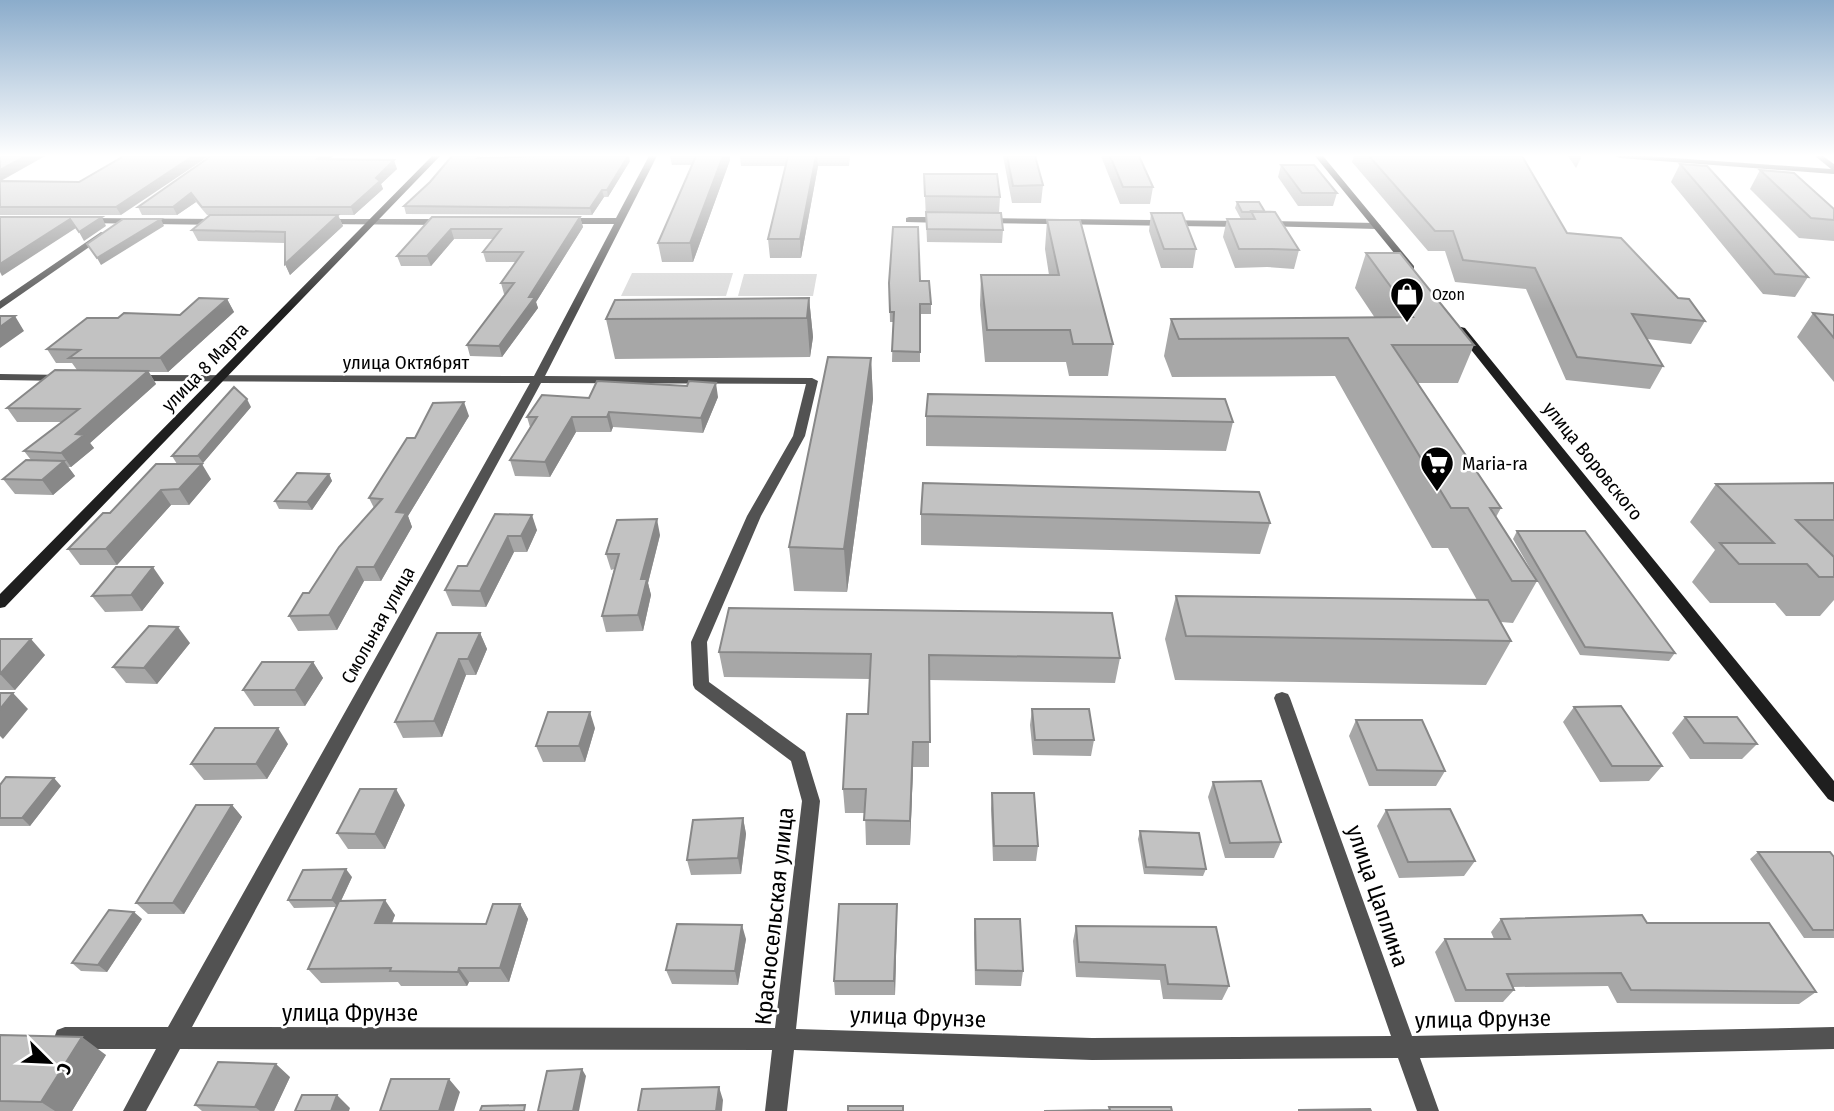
<svg xmlns="http://www.w3.org/2000/svg" width="1834" height="1111" viewBox="0 0 1834 1111" font-family="'Fira Sans Condensed',sans-serif">
<rect width="100%" height="100%" fill="#fff"/>
<path fill="#d9d9d9" d="M632 273H733L726 296H621Z
M744 274H817L813 296H738Z"/>
<g fill="none" stroke-linecap="round" stroke-linejoin="round">
<path fill="#525252" fill-rule="evenodd" d="M649 156H657L545 376 812 378 818 381 805 436 761 516 707 642 709 682 805 752 820 801 796 1029 1092 1038 1391 1036 1274 698 1276 694 1282 692 1288 694 1290 698 1412 1036 1834 1027V1049L1420 1058 1439 1111H1417L1398 1058 1092 1060 794 1050 787 1111H765L772 1050 180 1049 146 1111H123L156 1049H65L57 1046 54 1038 57 1030 65 1027H168L530 383 134 381 128 378 134 375 534 376 614 224H563L559 221 563 218H616ZM541 383 806 384 793 436 747 516 691 642 693 685 695 689 791 761 802 801 775 1028 192 1027Z
M1616 156H1645L1831 169 1815 156H1823L1834 164V174L1620 158Z
M909 217H945L949 220 945 223 906 222V218Z
M87 218 221 219 225 222 221 225 84 223V219Z
M983 218 1243 221 1247 224 1243 227 980 223V219Z
M322 219H445L449 222 445 225 319 224V220Z
M1263 221 1377 223 1381 226 1377 229 1260 226 1259 224Z
M101 232 108 234 0 309V301Z
M0 374 65 375 71 378 65 381 0 380Z"/>
<path fill="#1f1f1f" fill-rule="evenodd" d="M432 156H440L5 607 0 608V594Z
M1315 156H1323L1414 266V270H1408Z
M1461 327 1465 328 1834 781V802L1828 799 1457 332V328Z"/>
</g>
<path fill="#a7a7a7" d="M0 156H45L1 181 79 182 124 156 121 215H0Z
M211 156H333L329 159 397 169 381 184 383 189 354 215H338L343 226 290 275 285 264V243L198 241 192 230 210 215H207L196 202 177 215H142L138 207Z
M487 156 485 158 630 161 608 197H604L592 215 406 214 404 206Z
M670 156H730V160L693 262H662L658 243 692 165H672Z
M740 156H850L849 166H818L801 258H770L768 239 785 166H741Z
M1003 156H1035L1043 185 1041 203H1012Z
M1101 156H1139L1153 187 1150 204H1120Z
M1354 156H1522L1567 233 1678 298 1705 321 1691 344 1647 339 1663 366 1650 389 1566 380 1526 289 1455 282 1445 251H1428L1352 162Z
M1568 156H1582L1576 168Z
M1680 164 1808 277 1795 297 1763 294 1671 182Z
M1281 165 1337 193 1333 206H1298L1278 177Z
M1760 170 1834 209V241L1799 238 1750 189Z
M924 174 1000 197 999 213 1003 230 1002 243 927 242Z
M1237 202 1265 212 1299 250 1294 269 1267 267 1235 268 1223 237 1227 219H1241L1235 208Z
M1151 213 1196 249 1193 268H1161L1149 231Z
M432 217H580L583 227 536 302 538 308 502 357 470 356 467 345 506 294H504L501 283 516 262H486L483 252 493 239H454L431 266H401L397 256Z
M1047 220 1113 344 1108 376H1069L1066 362H985L980 305 981 275H1049L1045 249Z
M1366 253 1474 345 1458 383H1418L1501 508 1496 517 1537 581 1513 623 1501 622 1511 641 1486 685 1175 680 1165 639 1176 596 1477 600 1448 548H1432L1335 376 1172 377 1164 356 1171 319 1375 318 1355 288Z
M920 281 931 304V314H920V362H892L893 322H890L889 283Z
M809 298 813 337 810 357 615 359 606 319Z
M227 299 234 312 168 372H149L156 384 90 443 94 448 71 467H68L75 476 53 495 15 494 3 479 31 460 24 451 62 422H17L7 408 77 370 72 363H56L47 349 118 318 180 315Z
M1813 313 1834 315V382L1797 337Z
M871 358 873 399 847 592 794 591 789 547Z
M718 397 703 433 613 427 611 432H576L550 477 515 476 510 460 530 427 527 417 589 398Z
M251 407 203 463 177 464 172 456Z
M469 416 408 516 412 527 381 581H364L337 630 298 631 289 616 309 593 374 508 369 498 415 438Z
M926 416 1233 422 1226 451 926 446Z
M156 464 211 479 189 505H171L117 565H80L68 549 110 513Z
M329 474 332 481 312 510 279 509 275 501Z
M1834 483V600L1820 616H1786L1775 603H1710L1692 582 1715 550 1690 522 1716 484Z
M495 514 537 530 527 552H514L486 607 452 606 445 590 467 566Z
M921 514 1270 523 1260 554 921 545Z
M1517 531 1675 653 1669 661 1580 655 1513 539Z
M660 535 648 583 651 595 643 631 606 632 602 616 614 569 611 570 606 554Z
M164 583 142 611 105 612 92 596Z
M480 633 487 649 476 675H466L442 737 403 738 395 722Z
M0 639 45 655 15 690H0Z
M190 643 157 684 126 683 113 667Z
M719 652 1120 658 1115 683 929 680V767H913L910 845H866L865 813H845L843 789 868 714 870 679 724 677Z
M313 662 323 678 305 706H254L243 690Z
M1574 707 1662 766 1649 781 1600 782 1563 722Z
M1032 709 1094 740 1091 756 1033 755 1030 725Z
M1685 717 1757 744 1742 759H1690L1672 733Z
M1356 720 1445 771 1436 786H1369L1349 736Z
M595 728 585 762H543L536 746Z
M288 744 267 779 204 780 191 764Z
M1213 782 1281 842 1274 858H1225L1208 797Z
M0 785 61 786 30 826H0Z
M992 793 1038 846 1036 861H993L991 809Z
M232 805 242 817 184 914H148L136 903Z
M405 805 385 849H348L337 833Z
M1386 810 1475 861 1464 876 1399 878 1377 826Z
M743 818 746 834 741 874 691 875 687 860Z
M1140 831 1206 869 1203 876 1144 874 1138 839Z
M1758 852 1834 857V938H1804L1750 859Z
M352 877 341 901 395 915 392 923 486 924 520 904 528 919 509 982H469L467 986H401L398 982 321 983 308 969 336 907 294 908 288 900Z
M897 904 895 995H835L834 981Z
M142 919 107 972 81 971 72 963Z
M975 919 1023 971 1021 986 975 985 974 933Z
M1501 919 1647 923 1816 992 1799 1004 1617 1003 1608 986 1513 987 1514 990 1503 1002H1455L1435 952 1445 939H1494L1491 932Z
M1076 926 1229 986 1222 1000 1163 999 1160 980 1076 977 1073 941Z
M746 939 738 985 672 984 666 970Z
M0 1035 106 1055 72 1111H0Z
M290 1077 274 1111H202L195 1105Z"/>
<path fill="#888" d="M26 156H45L0 181V170Z
M193 156H209L121 215 116 207Z
M321 156H333L320 167 317 159Z
M628 156H629L630 161 608 197 607 190Z
M723 156H730V160L693 262 690 243Z
M816 156H817L818 166 801 258 800 239Z
M394 160 397 169 381 184 383 189 354 215 351 207 376 178Z
M602 190 604 197 592 215 590 208Z
M191 193 196 202 177 215 173 207Z
M338 215 343 226 290 275 285 264Z
M102 217 106 226 84 241 79 232Z
M580 217 583 227 536 302 538 308 502 357 499 346Z
M70 219 76 228 2 276 0 272V264Z
M161 219 164 226 101 265 97 258Z
M451 229 454 239 431 266 427 256Z
M809 298 813 337 810 357 807 318Z
M227 299 234 312 168 372 160 358Z
M15 316 24 331 0 348V327Z
M871 358 873 399 847 592 844 549Z
M148 371 156 384 90 443 94 448 71 467 61 453 76 434Z
M716 383 718 397 703 433 701 418Z
M247 399 251 407 203 463 198 456Z
M464 402 469 416 408 516 412 527 381 581 374 567 396 512Z
M609 412 613 427 611 432 607 417Z
M572 417 576 432 550 477 545 462Z
M64 461 75 476 53 495 42 480Z
M202 464 211 479 189 505 179 489Z
M329 474 332 481 312 510 307 502Z
M161 490 171 505 117 565 106 549Z
M532 515 537 530 527 552 521 536Z
M657 519 660 535 648 583 651 595 643 631 638 615 641 579Z
M508 536 514 552 486 607 480 591Z
M153 567 164 583 142 611 131 595Z
M357 567 364 581 337 630 329 615Z
M178 627 190 643 157 684 144 668Z
M480 633 487 649 476 675 468 659Z
M31 639 45 655 15 690 0 674Z
M459 659 466 675 442 737 434 721Z
M313 662 323 678 305 706 295 690Z
M13 693 28 709 3 739 0 736V709Z
M590 712 595 728 585 762 579 746Z
M278 728 288 744 267 779 256 764Z
M913 742V767L910 845V821Z
M54 778 61 786 30 826 22 818Z
M396 789 405 805 385 849 375 834Z
M232 805 242 817 184 914 173 903Z
M743 818 746 834 741 874 738 858Z
M346 869 352 877 338 907 332 900Z
M385 900 395 915 386 938 375 923Z
M520 904 528 919 509 982 500 968Z
M897 904V919L895 995 894 981Z
M134 912 142 919 107 972 98 965Z
M742 925 746 939 738 985 735 971Z
M459 968 469 982 467 986 458 972Z
M82 1037 106 1055 72 1111H55L41 1102Z
M276 1064 290 1077 274 1111H260L255 1107Z
M582 1069 586 1076 579 1111H573Z
M449 1079 460 1092 454 1111H439Z
M719 1087 723 1100 722 1111H716Z
M337 1095 350 1108 349 1111H331Z"/>
<path fill="#c2c2c2" stroke="#888" stroke-width="2" d="M0 156H26L0 170Z
M124 156H193L116 207H0V181L79 182Z
M211 156H321L317 159 394 160 376 178 380 181 351 207H202L191 193 173 207H138Z
M452 156H479L477 158 568 156H628L607 190H602L590 208 404 206 430 182Z
M696 156H723L690 243H658Z
M788 156H816L800 239H768Z
M1007 156H1035L1043 185 1013 186Z
M1110 156H1139L1153 187H1123Z
M1369 156H1522L1567 233 1621 238 1678 298 1689 299 1705 321 1632 314 1663 366 1577 357 1535 268 1463 260 1453 231H1435Z
M1680 164 1707 166 1808 277 1775 274Z
M1281 165H1314L1337 193H1302Z
M1760 170 1794 173 1834 209V220L1811 218Z
M924 174H997L1000 197 925 196Z
M1237 202H1259L1265 212H1242Z
M1251 211 1275 212 1299 250 1272 249H1239L1227 219H1255Z
M926 212 1001 213 1003 230 927 229Z
M1151 213H1182L1196 249H1164Z
M210 215H338L285 264V232L192 230Z
M0 217H102L79 232 70 219 0 264Z
M432 217H580L529 297H535L499 346 467 345 514 283H501L523 252H483L501 229H451L427 256H397Z
M123 219H161L97 258 87 244Z
M1047 220H1080L1113 344H1073L1070 330H987L981 275H1059Z
M893 227H918L920 281H929L931 304H920V352L892 351 894 312H890L889 283Z
M1366 253H1400L1474 345H1392L1501 508H1490L1537 581H1512L1468 508H1451L1348 338 1179 339 1171 319 1413 317Z
M199 298 227 299 160 358H69L80 350 47 349 87 318H118L124 313 180 315Z
M809 298 807 318 606 319 615 300Z
M1813 313 1834 315V338Z
M0 316H15L0 327Z
M828 357 871 358 844 549 789 547Z
M55 370 148 371 76 434 84 435 61 453 24 451 79 409 7 408Z
M597 381 687 386 689 381 716 383 701 418 609 412 607 417H572L545 462 510 460 537 417H527L542 395 589 398Z
M234 387 247 399 198 456H172Z
M928 394 1225 399 1233 422 926 416Z
M464 402 396 512 406 513 374 567H357L329 615 289 616 303 593H309L339 547 382 499 369 498 407 438H415L433 403Z
M26 460 64 461 42 480 3 479Z
M156 464H202L179 489 161 490 106 549H68L103 513H110Z
M297 473 329 474 307 502 275 501Z
M923 483 1259 492 1270 523 921 514Z
M1834 483V520H1796L1834 557V577H1819L1807 564H1739L1720 543H1774L1716 484Z
M495 514 532 515 521 536H508L480 591 445 590 458 566H467Z
M657 519 641 579H647L638 615 602 616 619 554H606L617 520Z
M1517 531H1585L1675 653 1585 647Z
M116 567H153L131 595 92 596Z
M1176 596 1488 600 1511 641 1186 636Z
M729 608 1112 613 1120 658 929 655 930 742H913L910 821 864 820 866 789H843L847 714H868L871 654 719 652Z
M149 626 178 627 144 668 113 667Z
M437 633H480L468 659H459L434 721 395 722Z
M0 639H31L0 674Z
M262 662H313L295 690H243Z
M0 693H13L0 709Z
M1621 706 1662 766H1612L1574 707Z
M1032 709H1089L1094 740H1035Z
M548 712H590L579 746H536Z
M1685 717H1737L1757 744 1704 743Z
M1356 720H1422L1445 771 1377 770Z
M215 728H278L256 764H191Z
M6 777 54 778 22 818H0V785Z
M1261 781 1281 842 1230 843 1213 782Z
M360 789H396L375 834 337 833Z
M992 793H1034L1038 846H994Z
M196 805H232L173 903H136Z
M1450 809 1475 861 1408 862 1386 810Z
M743 818 738 858 687 860 693 820Z
M1140 831 1199 833 1206 869 1146 867Z
M1758 852H1830L1834 857V930H1813Z
M346 869 332 900H288L303 870Z
M385 900 375 923 486 924 493 904H520L500 968H459L458 972 390 971 391 968 308 969 339 901Z
M839 904H897L894 981H834Z
M109 910 134 912 98 965 72 963Z
M1642 915 1647 923H1769L1816 992 1631 990 1621 973 1507 974 1514 990H1466L1445 939H1510L1501 919Z
M975 919H1020L1023 971 976 970Z
M677 924 742 925 735 971 666 970Z
M1076 926 1216 927 1229 986 1168 984 1165 965 1079 962Z
M0 1035 82 1037 41 1102 0 1101Z
M218 1062 276 1064 255 1107 195 1105Z
M582 1069 573 1111H538L547 1071Z
M391 1079H449L439 1111H380Z
M719 1087 716 1111H638L642 1089Z
M302 1095H337L331 1111H295Z
M525 1105 524 1111H480L482 1106Z
M848 1106H903V1111H848Z
M1109 1107H1171L1172 1111H1044L1110 1110Z
M1370 1109 1371 1111H1299V1110Z"/>
<linearGradient id="sky" x2="0" y2="1"><stop stop-color="#8baccb"/><stop offset="0.5" stop-color="#fff"/><stop offset="1" stop-color="#fff" stop-opacity="0"/></linearGradient>
<rect width="1834" height="311" fill="url(#sky)"/>
<defs>
<g id="shop-pin" transform="scale(1.75)"><path d="M0 17L-7.5 6A9.5 9.5 0 1 1 7.5 6Z" fill="#000" stroke="#fff"/><path d="M-5-2.5h2.3a2.7 3.5 0 0 1 5.4 0H5L5.5 6h-11ZM-1.5-2.5h3a1.5 2.3 0 0 0-3 0Z" fill="#fff"/></g>
<g id="supermarket-pin" transform="scale(1.75)"><path d="M0 17L-7.5 6A9.5 9.5 0 1 1 7.5 6Z" fill="#000" stroke="#fff"/><path d="M-6-5.5h2.5l.6 2H6L4.5 2H-2.5L-4.4-4H-6ZM-1.5 3.2a1.3 1.3 0 1 0 .1 0ZM3 3.2a1.3 1.3 0 1 0 .1 0Z" fill="#fff"/></g>
</defs>
<g fill-rule="evenodd">
<use href="#shop-pin" x="1407" y="294"/>
<use href="#supermarket-pin" x="1437" y="463"/>
</g>
<g text-anchor="middle" dominant-baseline="central" stroke-width="5" stroke-linejoin="round" paint-order="stroke">
<g font-size="16" fill="#000" stroke="#fff" text-anchor="start">
<text x="1432" y="294">Ozon</text>
</g>
<g font-size="19" fill="#000" stroke="#fff">
<text x="406" y="362">улица Октябрят</text>
<text transform="translate(205 367) rotate(-46)">улица 8 Марта</text>
<text transform="translate(1593 461) rotate(51)">улица Воровского</text>
<text transform="translate(378 625) rotate(-61)">Смольная улица</text>
</g>
<g font-size="19" fill="#000" stroke="#fff" text-anchor="start">
<text x="1462" y="463">Maria-ra</text>
</g>
<g font-size="23" fill="#000" stroke="#fff">
<text transform="translate(1378 896) rotate(71)">улица Цаплина</text>
<text transform="translate(774 916) rotate(-84)">Красносельская улица</text>
<text x="350" y="1013">улица Фрунзе</text>
<text transform="translate(918 1017) rotate(2)">улица Фрунзе</text>
<text transform="translate(1483 1019) rotate(-1)">улица Фрунзе</text>
</g>
</g>
<g transform="translate(49 1062) rotate(114)" stroke="#ffffff" stroke-width="5" paint-order="stroke">
<path d="M0-5L12 26L0 18L-12 26Z" fill="#000000"/>
<text y="-10" font-size="19" font-weight="bold" text-anchor="middle" fill="#000000">С</text>
</g>
</svg>
